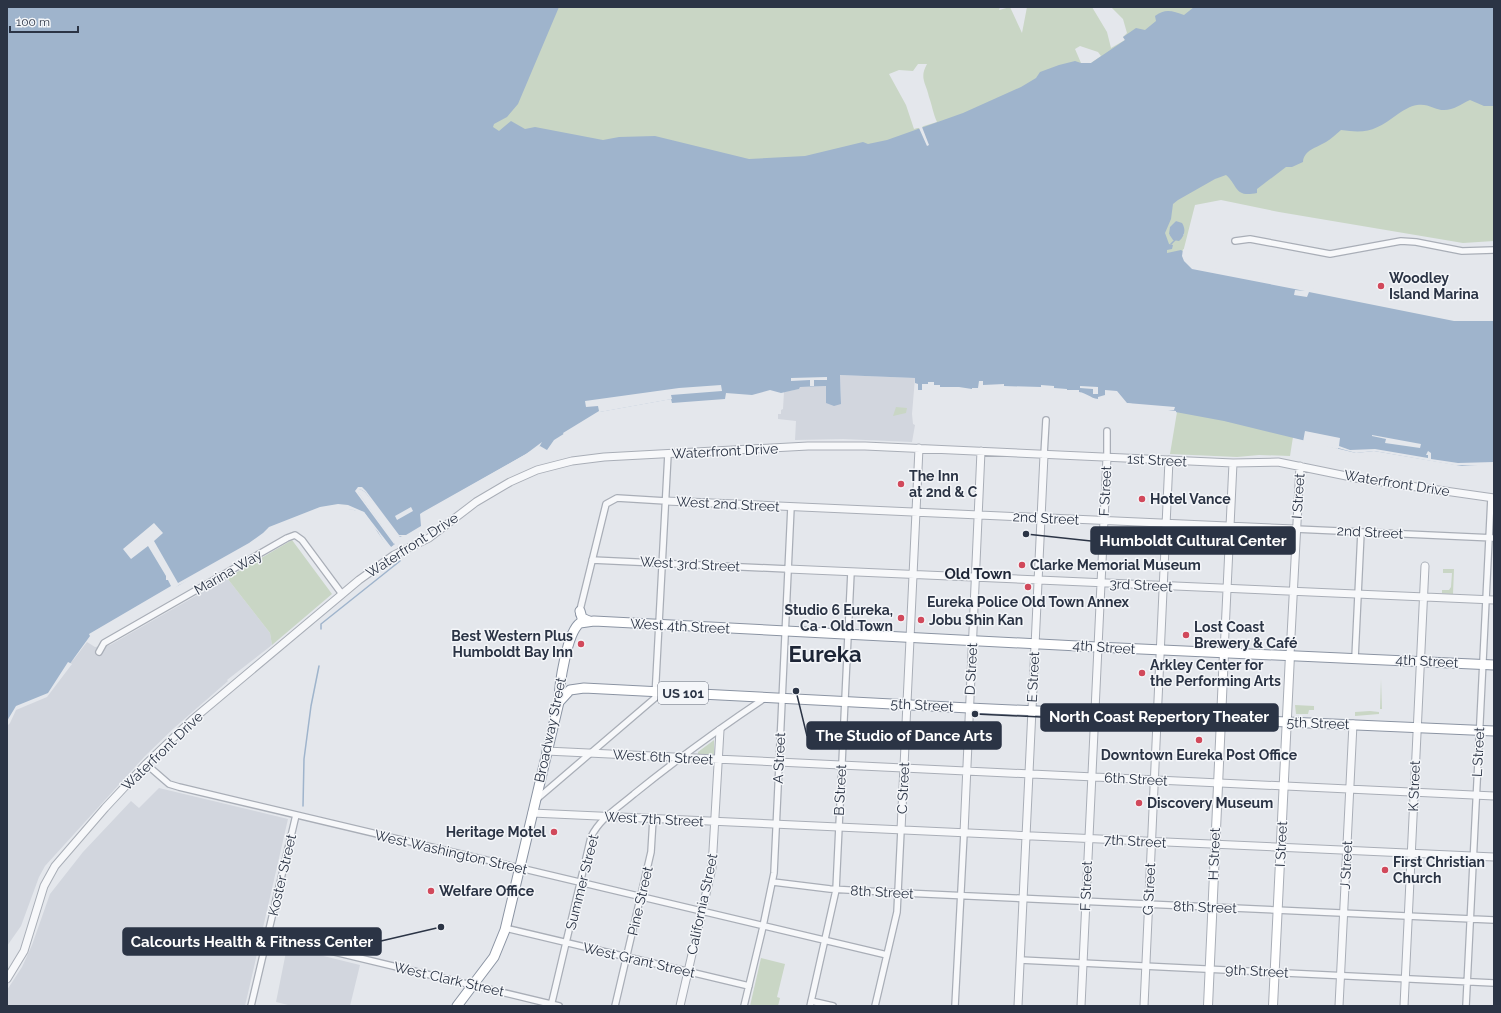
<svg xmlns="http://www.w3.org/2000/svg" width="1501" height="1013" viewBox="0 0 1501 1013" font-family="Raleway,sans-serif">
<rect width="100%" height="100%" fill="#e4e7ec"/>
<path fill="#d2d6de" d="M840 375 915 378 912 414 913 424 915 425 912 442 843 439 795 440 796 421 778 419V414H781V410L783 409 784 392 799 389 800 387 826 386V403L841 401Z
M227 578 270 633 272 645 227 680 228 681 174 728 145 756 45 866 39 877 21 926 7 946V724L15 709 74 659 87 642 95 647 110 645Z
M159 788 288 819 245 1006H7V990L22 967 32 945 50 894 83 852 131 801 139 808Z
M287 947 360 965 350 1006H292L276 1002Z"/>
<path fill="#c9d6c5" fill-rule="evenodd" d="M508 7H1000L999 10 1010 7 1022 33 1027 7H1092L1107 32 1111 48 1125 40 1123 37 1127 33 1123 19 1111 7H1227L1146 38 919 144 372 209ZM1080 46 1098 52 1101 56 1091 63H1081L1075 49ZM918 64H927C919 78 926 83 929 97 932 105 933 113 937 122L914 129 906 105 889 74 899 70 913 71Z
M1494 33V241L1463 243 1279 212 1221 200 1195 205 1182 256 1097 240ZM1176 221 1183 225 1184 235H1169Z
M1179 400 1293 437 1290 456 1259 455 1237 457 1170 454Z
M896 407 907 408 906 413 893 416Z
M292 540 332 594 272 645 270 633 227 578Z
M1443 569H1454L1453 594 1442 593V590H1449L1451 587 1452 573H1443Z
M1381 679 1382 709H1380Z
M1295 705 1314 706V710H1309L1308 714H1296Z
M1370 711 1379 712V714L1355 716V712Z
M714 740V754H698V752Z
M761 958 785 964 777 997 780 998 778 1006H750Z"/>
<path fill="#9fb4cc" d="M7 7H559L518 104 507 117 494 124 493 127 499 131 511 121 525 129 535 127 603 140 619 137 655 136 749 159 805 156 863 142 868 144 887 140 963 113 1021 87 1036 78 1040 72 1059 65 1075 61 1081 63H1091L1125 40 1123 37 1136 28 1145 30 1156 21 1155 16C1165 8 1173 11 1184 15L1194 7H1494V106H1484L1470 100C1461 104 1454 110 1444 110 1435 110 1428 103 1417 105 1410 106 1404 110 1398 114 1376 130 1368 134 1341 130 1336 134 1331 139 1326 142 1316 148 1304 150 1303 162L1292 167H1286L1257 189V193C1234 198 1238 185 1226 175L1215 179 1178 200 1173 204 1171 219 1165 233 1169 244 1173 245 1172 249 1167 250V253L1181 250 1184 252 1186 262 1197 267 1458 320 1494 318V464L1462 466 1374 451 1356 453 1224 421 1127 403 1117 391 1105 390V395L1098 397V399C1090 398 1087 393 1079 392V390H1067V389L1054 388V386L1041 385V387L1004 386V384L983 385V381H979L978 388H972V389L959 387H940V385H934V382H928V384H922V390H918V384L915 383V378L840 375 841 404 834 406 826 403V386L800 387 799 389 781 393 770 390 752 395 726 393 725 399 672 403 671 399 599 412 554 440 547 450 540 446 421 514V527L411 534 400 537 365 492 360 489 357 491 395 544 391 547 385 543 364 512 338 507 320 510 284 525 90 636 48 694 15 709 7 724Z
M1176 221 1182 223C1186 229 1185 236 1179 241L1173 240 1169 234 1170 227Z"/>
<path fill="#e4e7ec" d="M923 124H925L922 127 929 145 927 146 919 128H916V126Z
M1183 249 1186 251 1185 254 1188 262 1197 265 1458 318 1494 316V321H1454L1309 292 1307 297 1294 295 1295 290 1305 291 1192 269 1184 261 1182 256Z
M827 377V380H814V386H810V380L791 381V378Z
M721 385 722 391 671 395 672 399 600 412V414L579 427 564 435 563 433 599 411 598 406 586 407 585 401 679 388Z
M1080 386 1098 387V394H1093V389L1080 388Z
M1127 403 1175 407 1174 410H1168L1176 411V414L1149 408 1135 407 1127 405Z
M1305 431 1340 438 1339 446 1350 450 1375 449 1428 458V455H1426L1428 451 1431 453V459L1458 463 1494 462V466L1454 465 1374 451 1356 453 1338 448V449L1303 442Z
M1372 435 1421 444 1420 448 1385 443 1386 439 1372 436Z
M542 442 538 449 424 513 423 528 406 538 396 535 365 492 360 489 358 492 395 543 393 546 394 544 355 491 358 487H362L366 491 399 535H406L421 526 420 514 423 512 526 454Z
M338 504 348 505 364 512 391 547 389 548 386 546 378 532 362 514 354 510 338 509 321 512 281 529 198 576 179 585 169 593 91 638 89 634 171 586 168 580H166V576L148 546 131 559 123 549 154 523 163 533 154 541 178 583 249 543 263 533 269 527 320 507Z
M411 507 413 511 397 520 395 516Z
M68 662 72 664 47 697 16 710 10 723 7 726V721L16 706 48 693Z"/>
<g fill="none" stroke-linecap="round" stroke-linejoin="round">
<path stroke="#9fb4cc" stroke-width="1.5" d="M1171 244 1175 240
M321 629V624L400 561V558
M303 806 304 759 311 706 319 666"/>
<g stroke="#a9aeb7" stroke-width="8">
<path id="minor" d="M1235 241 1250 239 1330 254 1401 241 1416 242 1462 251 1494 250
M1044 455 1046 420
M1107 457V431
M1295 529 1494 538
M592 560 788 569
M579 614 606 504 617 498 666 501
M99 652 104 643 287 538 295 535 302 540 342 594
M1355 658 1361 532
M146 764 169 784 179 787 887 955
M537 799 655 698 668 454
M773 882 830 889 904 893 1494 920
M505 928 749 986
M268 936 559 1006
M1020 960 1494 983
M811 1001 833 1006
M251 1006 296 815
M551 1006 591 837C600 818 619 807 634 794 676 760 720 728 765 698
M615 1006 651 852 653 819
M744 1006 762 931 774 873 791 507
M810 1006 836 890 851 572
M875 1006 897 912 901 830
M955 1006 964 833
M1466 1006 1491 498"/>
</g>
<g stroke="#a9aeb7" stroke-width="9">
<path id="tertiary" d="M666 501 1295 529
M788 569 1494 600
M1224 653 1233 463
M1290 655 1300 466
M546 751 1494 796
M532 813 1494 857
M901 830 919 448
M964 833 981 451
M7 979 24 951 44 886 55 866 105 808 146 764 192 720 359 580 394 555 429 538 476 502 510 482 537 470 572 461 604 457 808 446H865L1233 463 1278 462 1361 479 1494 498
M680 1006 712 868 720 730
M1018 1006 1044 455
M1081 1006 1107 457
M1144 1006 1169 460
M1339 1006 1353 724
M1404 1006 1425 566"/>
</g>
<g stroke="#a9aeb7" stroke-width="10">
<path id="secondary" d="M1208 1006 1224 653
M1273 1006 1290 655"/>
</g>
<g stroke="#8b94a3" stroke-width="11">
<path id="trunk" d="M580 611 582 618 589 621
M559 702 570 690 584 688 969 708 1494 731
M457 1006 494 957 505 930 559 702C559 685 567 632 580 623L594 621 1097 647 1494 665"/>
</g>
<use href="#minor" stroke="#f7f8fa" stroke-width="5.5"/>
<use href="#tertiary" stroke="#f7f8fa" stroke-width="7"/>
<use href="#secondary" stroke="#fff" stroke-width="8"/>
<use href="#trunk" stroke="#fff" stroke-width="9"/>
</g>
<g fill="#d1495b" stroke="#f4f6f9" stroke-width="1.5">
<circle cx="1381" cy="286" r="4"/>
<circle cx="901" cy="484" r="4"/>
<circle cx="1142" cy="499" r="4"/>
<circle cx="1022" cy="565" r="4"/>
<circle cx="1028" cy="587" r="4"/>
<circle cx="901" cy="618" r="4"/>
<circle cx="921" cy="620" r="4"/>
<circle cx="1186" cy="635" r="4"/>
<circle cx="581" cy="644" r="4"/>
<circle cx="1142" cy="673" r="4"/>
<circle cx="1199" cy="740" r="4"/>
<circle cx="1139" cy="803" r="4"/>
<circle cx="554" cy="832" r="4"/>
<circle cx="1385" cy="870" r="4"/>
<circle cx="431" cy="891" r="4"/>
</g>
<g text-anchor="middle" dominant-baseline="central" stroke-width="3" stroke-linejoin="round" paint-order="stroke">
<rect fill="#f4f6f9" stroke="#676e7b" stroke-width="1" x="658" y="682" width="50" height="22" rx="3"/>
<g font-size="13" font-weight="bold" fill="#2b3445">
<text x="683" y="693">US 101</text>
</g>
<g font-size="14" font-weight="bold" fill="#2b3445" stroke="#f4f6f9" text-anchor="start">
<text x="1389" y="278">Woodley<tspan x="1389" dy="16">Island Marina</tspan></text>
<text x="909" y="476">The Inn<tspan x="909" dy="16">at 2nd &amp; C</tspan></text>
<text x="1150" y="499">Hotel Vance</text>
<text x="1030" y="565">Clarke Memorial Museum</text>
<text x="1028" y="602" text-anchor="middle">Eureka Police Old Town Annex</text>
<text x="893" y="610" text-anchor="end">Studio 6 Eureka,<tspan x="893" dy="16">Ca - Old Town</tspan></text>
<text x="929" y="620">Jobu Shin Kan</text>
<text x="1194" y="627">Lost Coast<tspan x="1194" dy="16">Brewery &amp; Café</tspan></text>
<text x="573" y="636" text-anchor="end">Best Western Plus<tspan x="573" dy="16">Humboldt Bay Inn</tspan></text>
<text x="1150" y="665">Arkley Center for<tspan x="1150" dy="16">the Performing Arts</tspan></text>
<text x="1199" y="755" text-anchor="middle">Downtown Eureka Post Office</text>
<text x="1147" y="803">Discovery Museum</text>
<text x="546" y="832" text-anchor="end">Heritage Motel</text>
<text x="1393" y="862">First Christian<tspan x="1393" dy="16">Church</tspan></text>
<text x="439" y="891">Welfare Office</text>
</g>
<g font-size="14" fill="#2b3445" stroke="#f4f6f9">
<text transform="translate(725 451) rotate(-3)">Waterfront Drive</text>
<text transform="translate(1157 460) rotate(3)">1st Street</text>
<text transform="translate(1397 483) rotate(9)">Waterfront Drive</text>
<text transform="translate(1105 491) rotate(-87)">F Street</text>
<text transform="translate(1298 496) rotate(-86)">I Street</text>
<text transform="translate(728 504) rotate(3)">West 2nd Street</text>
<text transform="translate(1046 518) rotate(3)">2nd Street</text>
<text transform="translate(1370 532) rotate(3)">2nd Street</text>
<text transform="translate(412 545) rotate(-33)">Waterfront Drive</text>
<text transform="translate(690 564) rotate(3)">West 3rd Street</text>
<text transform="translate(228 572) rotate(-30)">Marina Way</text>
<text transform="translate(1141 585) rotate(3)">3rd Street</text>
<text transform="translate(680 626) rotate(3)">West 4th Street</text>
<text transform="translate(1104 647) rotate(4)">4th Street</text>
<text transform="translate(1427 661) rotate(3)">4th Street</text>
<text transform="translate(971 669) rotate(-87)">D Street</text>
<text transform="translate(1033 677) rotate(-87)">E Street</text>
<text transform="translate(922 705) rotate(3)">5th Street</text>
<text transform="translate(1318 723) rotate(2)">5th Street</text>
<text transform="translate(550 730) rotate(-78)">Broadway Street</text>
<text transform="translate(162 751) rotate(-44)">Waterfront Drive</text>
<text transform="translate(1478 752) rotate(-87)">L Street</text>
<text transform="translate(663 757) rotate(3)">West 6th Street</text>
<text transform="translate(779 758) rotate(-87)">A Street</text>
<text transform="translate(1136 779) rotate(3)">6th Street</text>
<text transform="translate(1414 786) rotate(-88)">K Street</text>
<text transform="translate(903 788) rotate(-87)">C Street</text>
<text transform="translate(840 790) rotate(-87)">B Street</text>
<text transform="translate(654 819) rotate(3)">West 7th Street</text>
<text transform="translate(1135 841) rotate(3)">7th Street</text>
<text transform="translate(1281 844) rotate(-87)">I Street</text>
<text transform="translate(451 852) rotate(13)">West Washington Street</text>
<text transform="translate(1214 854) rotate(-88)">H Street</text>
<text transform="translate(1346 865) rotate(-87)">J Street</text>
<text transform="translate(282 875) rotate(-77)">Koster Street</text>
<text transform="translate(582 882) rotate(-76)">Summer Street</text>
<text transform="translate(1086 886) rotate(-88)">F Street</text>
<text transform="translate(1149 889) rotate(-87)">G Street</text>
<text transform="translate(882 892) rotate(3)">8th Street</text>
<text transform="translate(640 901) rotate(-77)">Pine Street</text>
<text transform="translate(702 904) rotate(-78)">California Street</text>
<text transform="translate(1205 907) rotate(2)">8th Street</text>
<text transform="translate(639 960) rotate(13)">West Grant Street</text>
<text transform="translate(1257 971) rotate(3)">9th Street</text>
<text transform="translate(449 979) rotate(13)">West Clark Street</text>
</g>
<g font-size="15" font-weight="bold" fill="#1d2536" stroke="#f4f6f9">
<text x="978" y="574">Old Town</text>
</g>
<g font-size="22" font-weight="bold" fill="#1d2536" stroke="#f4f6f9">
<text x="825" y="654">Eureka</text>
</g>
</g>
<path fill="none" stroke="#2b3445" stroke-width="1.5" d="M1026 534L1091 541M975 714L1041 717M796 691L807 736M441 927L381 941"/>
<g fill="#2b3445" stroke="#f4f6f9" stroke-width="1.5">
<circle cx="1026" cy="534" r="4"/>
<circle cx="975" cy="714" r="4"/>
<circle cx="796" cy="691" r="4"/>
<circle cx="441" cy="927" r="4"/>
</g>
<g fill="#2b3445" stroke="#2b3445" stroke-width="1.5">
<rect x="1091" y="527" width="204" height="27" rx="4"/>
<rect x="1041" y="704" width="237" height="27" rx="4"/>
<rect x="807" y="722" width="194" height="27" rx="4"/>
<rect x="123" y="928" width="258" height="27" rx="4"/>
</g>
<g font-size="15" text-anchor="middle" font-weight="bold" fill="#fff">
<text x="1193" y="546">Humboldt Cultural Center</text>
<text x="1159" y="722">North Coast Repertory Theater</text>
<text x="904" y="741">The Studio of Dance Arts</text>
<text x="252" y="947">Calcourts Health &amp; Fitness Center</text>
</g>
<rect width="1501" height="1013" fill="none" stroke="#2b3445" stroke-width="16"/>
<path d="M10 26v6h68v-6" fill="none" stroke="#2b3445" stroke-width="2"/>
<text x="16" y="26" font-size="12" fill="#2b3445" stroke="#f4f6f9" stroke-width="3" paint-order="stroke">100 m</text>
</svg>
